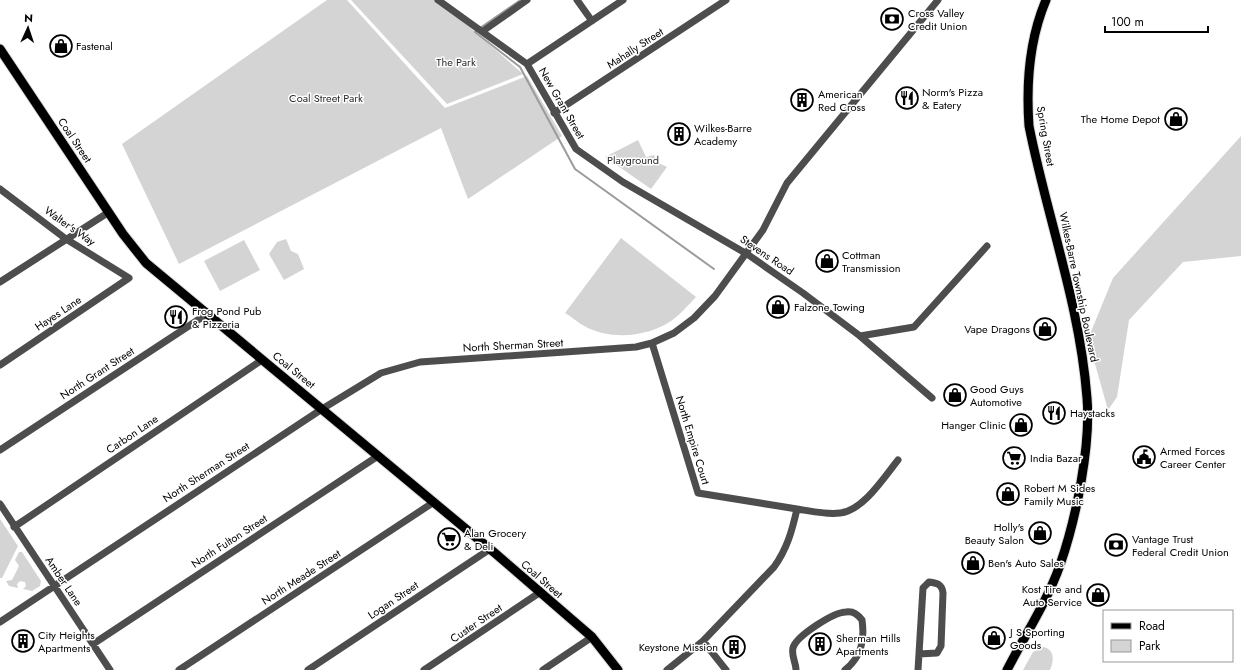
<svg xmlns="http://www.w3.org/2000/svg" width="1241" height="670" viewBox="0 0 1241 670" font-family="Jost,sans-serif">
<rect width="100%" height="100%" fill="#fff"/>
<path fill="#d4d4d4" d="M327 0H347L445 108 527 76 562 136 468 199 441 128 179 264 122 144Z
M351 0H439L523 74 447 104Z
M1241 136V256L1183 262 1129 320 1117 397 1108 410 1088 339 1113 278Z
M638 140 646 157 654 155 657 162 667 167 651 189 605 157Z
M621 238 696 297C688 305 681 314 671 321 648 337 611 340 586 327 578 323 572 317 565 313Z
M286 239 291 251 298 254 304 269 284 280 269 254 277 242Z
M244 240 260 270 220 291 204 261Z
M0 519 18 546 2 578H0Z
M19 552H22L41 581 40 586 32 591 23 589 26 586 25 582 20 581 17 584 18 588 9 586 6 581 12 580 19 566 15 560Z
M1043 647C1055 649 1054 661 1050 670H1023L1033 652Z"/>
<g fill="none" stroke-linecap="round" stroke-linejoin="round">
<path stroke="#9b9b9b" stroke-width="2" d="M480 28 519 1
M476 31 475 32 520 67 575 169 714 269"/>
<g stroke="#dbdbdb" stroke-width="11">
<path id="major" d="M0 49 123 234 146 263 496 554 592 637 618 670
M1007 670C1025 635 1047 602 1060 565 1076 519 1091 446 1087 398 1080 305 1047 217 1029 126 1026 83 1029 40 1046 0"/>
</g>
<path stroke="#4d4d4d" stroke-width="7" d="M438 0 527 64 576 149 623 182 747 254 803 293 860 336 932 398
M577 0 592 21
M483 31 527 0
M527 64 623 0
M554 113 726 0
M0 189 66 239 129 278
M0 282 109 212
M860 336 914 327 987 246
M652 343 698 493 797 509C792 531 787 549 774 567L703 641 667 670
M0 365 129 278
M0 450 207 314
M0 504 110 670
M797 509C811 511 826 515 840 513 863 511 885 476 898 460
M14 527 262 360
M0 622 322 409 381 373 420 362 636 347 652 343 674 333 694 318 715 296 763 230 787 183 938 0
M703 641 726 670
M93 644 378 456
M179 670 434 502
M308 670 490 549
M424 670 539 593
M543 670 592 637
M796 670C796 663 791 655 793 648 796 636 834 612 846 612 854 611 858 615 862 620 865 641 861 657 845 670
M918 670 923 588 929 582C937 583 942 584 943 593L941 646 937 653 919 654"/>
<use href="#major" stroke="#000" stroke-width="9"/>
</g>
<defs>
<g id="bank-ring" transform="scale(1.15)"><circle r="9.5" fill="#fff" stroke="#000" stroke-width="1.5"/><path d="M-6-4H6V4H-6ZM0-2.3a2.3 2.3 0 1 0 0 4.6a2.3 2.3 0 1 0 0-4.6Z" fill="#000"/></g>
<g id="shop-ring" transform="scale(1.15)"><circle r="9.5" fill="#fff" stroke="#000" stroke-width="1.5"/><path d="M-5-2.5h2.3a2.7 3.5 0 0 1 5.4 0H5L5.5 6h-11ZM-1.5-2.5h3a1.5 2.3 0 0 0-3 0Z" fill="#000"/></g>
<g id="restaurant-ring" transform="scale(1.15)"><circle r="9.5" fill="#fff" stroke="#000" stroke-width="1.5"/><path d="M-5-6h1v4h1v-4h1v4h1v-4h1v5L-1.5 .5V6h-2V.5L-5-1ZM5-6V6H3V1.5H1.5Q1.5-4 5-6Z" fill="#000"/></g>
<g id="building-ring" transform="scale(1.15)"><circle r="9.5" fill="#fff" stroke="#000" stroke-width="1.5"/><path d="M-4-6H4V6H1V3H-1V6H-4ZM-2.5-4.3h1.7v1.8h-1.7ZM.8-4.3h1.7v1.8H.8ZM-2.5-1h1.7V.8h-1.7ZM.8-1h1.7V.8H.8Z" fill="#000"/></g>
<g id="civic-ring" transform="scale(1.15)"><circle r="9.5" fill="#fff" stroke="#000" stroke-width="1.5"/><path d="M-.6-6.5H3V-4.5H.6V-3L4-1V1h2V6H-6V1h2V-1L-.6-3ZM-1.2 2.5V6h2.4V2.5Z" fill="#000"/></g>
<g id="supermarket-ring" transform="scale(1.15)"><circle r="9.5" fill="#fff" stroke="#000" stroke-width="1.5"/><path d="M-6-5.5h2.5l.6 2H6L4.5 2H-2.5L-4.4-4H-6ZM-1.5 3.2a1.3 1.3 0 1 0 .1 0ZM3 3.2a1.3 1.3 0 1 0 .1 0Z" fill="#000"/></g>
</defs>
<g fill-rule="evenodd">
<use href="#bank-ring" x="892" y="19"/>
<use href="#shop-ring" x="61" y="46"/>
<use href="#restaurant-ring" x="907" y="98"/>
<use href="#building-ring" x="802" y="100"/>
<use href="#shop-ring" x="1176" y="119"/>
<use href="#building-ring" x="679" y="134"/>
<use href="#shop-ring" x="827" y="261"/>
<use href="#shop-ring" x="778" y="307"/>
<use href="#restaurant-ring" x="176" y="317"/>
<use href="#shop-ring" x="1045" y="329"/>
<use href="#shop-ring" x="955" y="395"/>
<use href="#restaurant-ring" x="1054" y="413"/>
<use href="#shop-ring" x="1021" y="425"/>
<use href="#civic-ring" x="1144" y="457"/>
<use href="#supermarket-ring" x="1014" y="458"/>
<use href="#shop-ring" x="1008" y="494"/>
<use href="#shop-ring" x="1040" y="533"/>
<use href="#supermarket-ring" x="449" y="539"/>
<use href="#bank-ring" x="1116" y="545"/>
<use href="#shop-ring" x="973" y="563"/>
<use href="#shop-ring" x="1098" y="595"/>
<use href="#shop-ring" x="994" y="638"/>
<use href="#building-ring" x="23" y="641"/>
<use href="#building-ring" x="820" y="644"/>
<use href="#building-ring" x="734" y="647"/>
</g>
<g text-anchor="middle" dominant-baseline="central" stroke-width="3" stroke-linejoin="round" paint-order="stroke">
<g font-size="11" fill="#000" stroke="#fff" text-anchor="start">
<text x="908" y="13">Cross Valley<tspan x="908" dy="13">Credit Union</tspan></text>
<text x="76" y="46">Fastenal</text>
<text x="922" y="92">Norm's Pizza<tspan x="922" dy="13">&amp; Eatery</tspan></text>
<text x="818" y="94">American<tspan x="818" dy="13">Red Cross</tspan></text>
<text x="1160" y="119" text-anchor="end">The Home Depot</text>
<text x="694" y="128">Wilkes-Barre<tspan x="694" dy="13">Academy</tspan></text>
<text x="842" y="255">Cottman<tspan x="842" dy="13">Transmission</tspan></text>
<text x="794" y="307">Falzone Towing</text>
<text x="192" y="311">Frog Pond Pub<tspan x="192" dy="13">&amp; Pizzeria</tspan></text>
<text x="1030" y="329" text-anchor="end">Vape Dragons</text>
<text x="970" y="389">Good Guys<tspan x="970" dy="13">Automotive</tspan></text>
<text x="1070" y="413">Haystacks</text>
<text x="1006" y="425" text-anchor="end">Hanger Clinic</text>
<text x="1160" y="451">Armed Forces<tspan x="1160" dy="13">Career Center</tspan></text>
<text x="1030" y="458">India Bazar</text>
<text x="1024" y="488">Robert M Sides<tspan x="1024" dy="13">Family Music</tspan></text>
<text x="1024" y="527" text-anchor="end">Holly's<tspan x="1024" dy="13">Beauty Salon</tspan></text>
<text x="464" y="533">Alan Grocery<tspan x="464" dy="13">&amp; Deli</tspan></text>
<text x="1132" y="539">Vantage Trust<tspan x="1132" dy="13">Federal Credit Union</tspan></text>
<text x="988" y="563">Ben's Auto Sales</text>
<text x="1082" y="589" text-anchor="end">Kost Tire and<tspan x="1082" dy="13">Auto Service</tspan></text>
<text x="1010" y="632">J S Sporting<tspan x="1010" dy="13">Goods</tspan></text>
<text x="38" y="635">City Heights<tspan x="38" dy="13">Apartments</tspan></text>
<text x="836" y="638">Sherman Hills<tspan x="836" dy="13">Apartments</tspan></text>
<text x="718" y="647" text-anchor="end">Keystone Mission</text>
</g>
<g font-size="11" fill="#000" stroke="#fff">
<text transform="translate(635 48) rotate(-33)">Mahally Street</text>
<text transform="translate(562 103) rotate(60)">New Grant Street</text>
<text transform="translate(1046 136) rotate(80)">Spring Street</text>
<text transform="translate(75 140) rotate(56)">Coal Street</text>
<text transform="translate(70 226) rotate(35)">Walter's Way</text>
<text transform="translate(767 255) rotate(34)">Stevens Road</text>
<text transform="translate(1079 287) rotate(78)">Wilkes-Barre Township Boulevard</text>
<text transform="translate(58 313) rotate(-34)">Hayes Lane</text>
<text transform="translate(513 345) rotate(-3)">North Sherman Street</text>
<text transform="translate(294 370) rotate(39)">Coal Street</text>
<text transform="translate(97 373) rotate(-33)">North Grant Street</text>
<text transform="translate(132 434) rotate(-34)">Carbon Lane</text>
<text transform="translate(693 440) rotate(73)">North Empire Court</text>
<text transform="translate(206 472) rotate(-33)">North Sherman Street</text>
<text transform="translate(229 541) rotate(-33)">North Fulton Street</text>
<text transform="translate(301 577) rotate(-33)">North Meade Street</text>
<text transform="translate(542 579) rotate(41)">Coal Street</text>
<text transform="translate(64 581) rotate(56)">Amber Lane</text>
<text transform="translate(393 600) rotate(-34)">Logan Street</text>
<text transform="translate(476 623) rotate(-34)">Custer Street</text>
</g>
<g font-size="11" fill="#2b2b2b" stroke="#fff">
<text x="456" y="62">The Park</text>
<text x="326" y="98">Coal Street Park</text>
<text x="633" y="160">Playground</text>
</g>
</g>
<rect x="1103" y="610" width="130" height="52" fill="#ffffff" stroke="#999999"/>
<rect x="1111" y="623" width="20" height="6" fill="#000000" stroke="#999999"/>
<text x="1139" y="630" font-size="12" fill="#000000">Road</text>
<rect x="1111" y="640" width="20" height="12" fill="#d4d4d4" stroke="#999999"/>
<text x="1139" y="650" font-size="12" fill="#000000">Park</text>
<g transform="translate(28 28) rotate(3)" stroke="#ffffff" stroke-width="3" paint-order="stroke">
<path d="M0-3L7 15L0 10L-7 15Z" fill="#000000"/>
<text y="-6" font-size="11" font-weight="bold" text-anchor="middle" fill="#000000">N</text>
</g>
<path d="M1105 26v6h103v-6" fill="none" stroke="#000000" stroke-width="2"/>
<text x="1111" y="26" font-size="12" fill="#000000" stroke="#ffffff" stroke-width="3" paint-order="stroke">100 m</text>
</svg>
